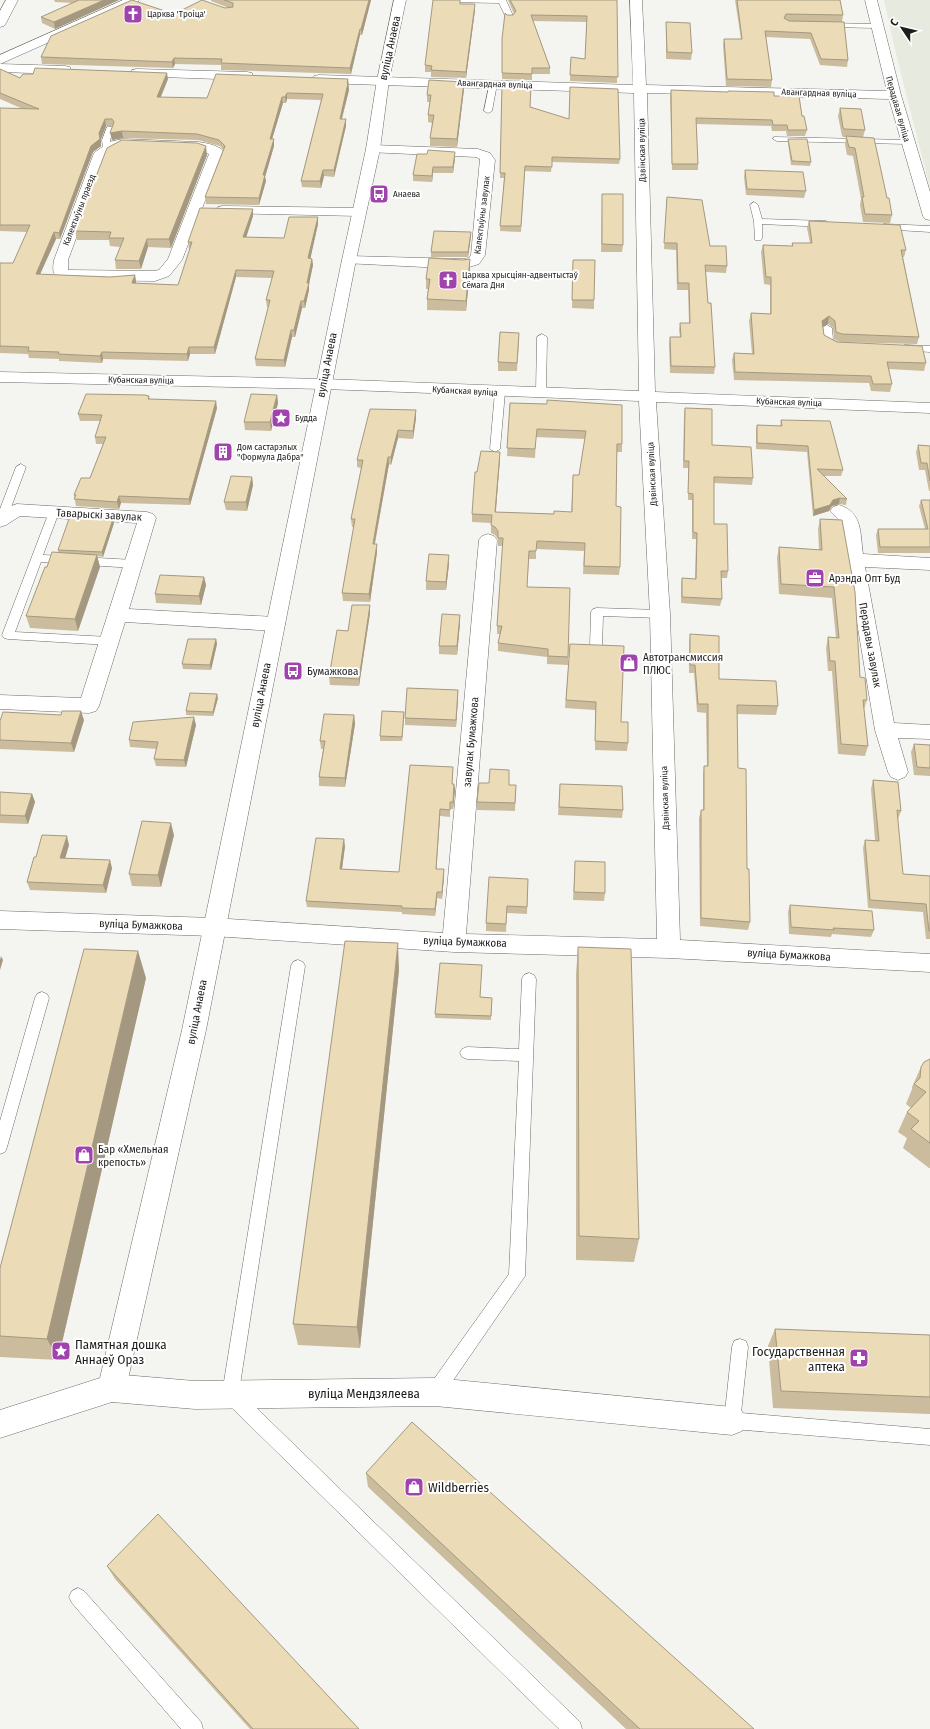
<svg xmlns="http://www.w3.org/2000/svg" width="930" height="1729" viewBox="0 0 930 1729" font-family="'Fira Sans Condensed',sans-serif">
<rect width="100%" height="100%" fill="#f4f5f0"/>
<path fill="#e7eade" d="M884 0H930V188L898 62Z"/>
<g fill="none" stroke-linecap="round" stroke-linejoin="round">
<g stroke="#6b6c68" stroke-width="1">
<path id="service" d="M442 0H506L514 18 513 20H507L499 3 446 2Z
M824 23 877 24 881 26 877 28 827 27 823 25Z
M490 82H493L497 84 492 111 488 113 484 111Z
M107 127H113L114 129 110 140 111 149 107 151 103 149 102 140Z
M774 137 907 140 911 142 907 144 777 141 773 139Z
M754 202 758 205 762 219 826 221 830 224 826 227 762 224V238L761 240H755L754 221 750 205Z
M884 224 930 226V232L881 229 880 227Z
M827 325 832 328 833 340 845 346 843 348 840 349 826 344 822 328Z
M542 334 547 337 546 393 541 396 536 393 537 337Z
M905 345 930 346V352L902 350 900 348Z
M500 389 505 392 500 449 495 452 490 449 495 392Z
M21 464 26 467 6 521 5 523 0 524V509L16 467Z
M54 509 59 512 43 555 134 560 138 561 139 564 138 567 134 568 41 562 15 632 109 637 113 638 115 641 113 644 109 645 8 639 4 638 2 635 49 512Z
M597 608 660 610 664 611 666 614 664 617 660 618 603 616 602 647 600 650H592L590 647 591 612 593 609Z
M298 960 303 962 305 966 239 1391 580 1722 582 1729H559L224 1400 222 1394 291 966 293 962Z
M529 973 534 975 536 979 525 1276 441 1398 435 1400 429 1398 427 1392 429 1386 509 1274 519 1061 467 1059 462 1057 460 1053 462 1049 467 1047 519 1049 522 979 524 975Z
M42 992 47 994 49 998 7 1147 5 1152 0 1154V1121L35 998 37 994Z
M740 1339 746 1341 748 1347 741 1413 930 1429V1445L732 1429 726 1427 724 1421 732 1347 734 1341Z
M78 1588 84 1591 201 1722 203 1729H181L72 1603 69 1597 72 1591Z"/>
</g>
<g stroke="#6b6c68" stroke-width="1">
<path id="minor" d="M6 0H18L6 23 4 26 0 27V11Z
M123 0H139L137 3 0 64V55Z
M630 0H642L646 85 887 91 865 0H877L901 95 930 192V220L925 219 923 216 889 99 647 93 655 392 930 403V413L656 402 670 614 680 940 930 954V972L669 958 454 952 213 936 0 929V911L213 918 443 933 479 540 482 536 488 534 494 536 497 540 466 934 657 939 650 614 639 401 324 389 0 382V372L324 379 639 391 634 93 319 83 314 82 313 79 314 76 319 75 633 85Z
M0 64 65 66 70 67 71 70 70 73 65 74 0 72Z
M137 69 247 72 252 73 253 76 252 79 247 80 132 76 131 73 132 70Z
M123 139 198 142C206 143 219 145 224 152L182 260 169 276 155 281 67 280C53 276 52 274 54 260L94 153 109 142ZM123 147 198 150 209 154 168 259 159 270 154 271 68 270V260L107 155Z
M373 145 478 149 490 153 495 160 485 255 479 264 463 269 344 263 342 260 344 257 349 256 463 259 469 258 471 255 480 159 476 157 368 152 366 149 368 146Z
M223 206 359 208 364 209 366 212 364 215 359 216 218 213 216 210 218 207Z
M17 504 147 512 153 514 156 518 129 609 275 617 282 619 285 624 282 629 275 631 125 622 99 706 96 711 89 713 0 709V695L81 698 137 523 20 516 6 525 0 527V513L11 506Z
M839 505C863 512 860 534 863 554L930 558V570L865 567 894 723 930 725V739L898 738 908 772 905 777 898 780 891 777 888 772 875 730 840 521 830 511 833 507Z
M112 1374 195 1381 435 1378 732 1407 742 1411 746 1421 742 1431 732 1435 435 1406 195 1409 112 1402 102 1398 98 1388 102 1378Z"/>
</g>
<g stroke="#6b6c68" stroke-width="1">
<path id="tertiary" d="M394 0H406L389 80 380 149 356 260 206 1030 126 1388 122 1398 112 1402 0 1438V1410L100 1378 182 1030 342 260 366 149 377 80Z"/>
</g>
<use href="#service" fill="#fff" fill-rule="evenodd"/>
<use href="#minor" fill="#fff" fill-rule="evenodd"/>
<use href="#tertiary" fill="#fff" fill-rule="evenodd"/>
</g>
<path fill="#cabc9d" d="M54 0H119L55 29 42 23 41 17 73 3 55 2Z
M211 0H371L362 35H360L351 74 221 70V65L175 64 173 68 42 64 41 57 174 14 229 8 211 1Z
M508 0H617V83L570 81 571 57 585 59 587 22 533 21 550 68V74H532V80L502 79V39L507 15H513L514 14Z
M735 0H840L843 15 842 22 788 21H789L844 22 848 60 847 67 820 65 810 39 766 37 772 80 771 87 726 86 723 45 724 39H741Z
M461 4 475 10 466 78 431 77V72H425V65Z
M666 22 692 53 691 60 666 59Z
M0 69 20 78 168 79 161 97 207 98 348 79 349 90 342 119H346V126L334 177 324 176 321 188 302 187 301 181 321 100 287 99 286 103H283L272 139 274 146 265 177 266 181 259 205 206 204 205 197 223 150 220 146 198 140 123 138 112 140 113 126H106L101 139V146L93 152 60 239H56L40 274 110 277 135 275 136 283 178 285 190 249H189L188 242 253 209V216L246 237 284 238 318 217V224L310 258 312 259 313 265 309 284V290L305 308H302L295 337H292L285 367 256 366 255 359 269 307H267L266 300 272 278 236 277 215 354H190L188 361 103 359 102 363 59 361V359L29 358 28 354 0 353V263H13L27 232 0 231V108L23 109 0 99Z
M502 85 530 107 620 159 619 164 552 162 551 172 525 171 521 232 500 231 504 178H500Z
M464 89 457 147 430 146V138L432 123 428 122V115L430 102H427V95Z
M671 90 774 96 802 116 807 130 805 136H787L786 131H772L771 126 696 124 698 164V170H672L670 96Z
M840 108 865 130 863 137 887 198 892 215 890 223 863 222 860 205 861 199 853 156 847 155 845 144 846 137H843L842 136 838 116Z
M788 139 811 162 810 166 791 165 788 143Z
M427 154 455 158 453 173H433L432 182 413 181V175Z
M207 155 171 248 148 247 141 269H116L115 260 120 247 110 246 109 240H77L75 231Z
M745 170 806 191 804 198 746 195 744 177Z
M602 194 623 245 622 252H601Z
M667 197 727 266 726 273 706 272 708 303 715 367 714 374 670 373 669 344 670 337H680L679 330 680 323H689L688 290H677L676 250 664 249Z
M809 221 906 250 904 257H903L919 337 917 344 840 342 834 339 833 328 828 324 823 327 824 335 837 342 926 363 924 371 889 369 892 384 890 392 871 391 869 383 734 380 732 360 734 353 752 354 749 321 751 313 770 314V285L764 284 761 252 763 245 792 246V243H810L807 228Z
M471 236 468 257H431V252Z
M470 259V269L466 311 427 310V299L428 289H426V279L463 260Z
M573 260 594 300V309L572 308Z
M519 341 517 371H498V362Z
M277 395 278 403 271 431 245 430 244 422Z
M149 396 150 399 217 408 190 505 121 503 119 509 76 506 74 495 90 478 103 444H96L95 437 100 421H80L78 414Z
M510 403 622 444V452H617L616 506 620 567 619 575 583 574 584 551 536 549V559H529L527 587 568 657V665L547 664V657L498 651V643L500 634H497V626L503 546H498V539L495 535 491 533V523L472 522V514L477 472 500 452 496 512 554 514 571 512 573 475H579L585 439 536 437 535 458 507 456Z
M685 408 712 445 753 478 752 485 714 483V524L728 571 727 578H721L722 599 720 606 681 603V585L682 578 695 579 696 539H692V500H688V468H683L684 414Z
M416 410V418L413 439 398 438 391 465 389 464 375 544H377V552L370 602 343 601 342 593 354 527H352L351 519 361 468 357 467V460Z
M781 420 843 470 841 476H823L847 499 846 505 839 504 832 506 829 511 813 516 807 452 756 449V430L757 425 780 426Z
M918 445 930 446V491H929L925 470H919L916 452Z
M252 477 253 485 247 511 226 510 224 502Z
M921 500H930V553H878L876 535 878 529H925L919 506Z
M820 519 860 677 867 700 864 709 868 746 865 756 838 754 832 671H828L826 648 828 637 836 638 832 598 779 594 777 558 779 547 819 550 818 529Z
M114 523 103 557 97 556 100 567 78 631 30 628 26 616 47 567 58 552V550Z
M449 564 446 590H426V581Z
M204 577 206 585 201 605 156 603 155 594Z
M370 605V613L359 686 330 685 329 677 348 631Z
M460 615V623L457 655 439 654V646Z
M690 634 719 679 778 706 776 715 737 714 738 768 747 869 750 922 748 930 700 926 699 818 701 810H703V774L704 766H707L706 713 697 712 694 673H689V643Z
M216 639 217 644 211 670 183 669 182 664Z
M570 644 621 722 628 743 627 751 595 750V710L565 708Z
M458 690V697L456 727 405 725V718Z
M218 698 213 716 186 715V711Z
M404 712V716L402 741H380V736Z
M354 715 355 724 345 787 319 786V777L323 749H321L320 741Z
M84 720 74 752 0 749V721Z
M196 725 186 767 156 766 154 759 157 749 130 747 129 740Z
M914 744 930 745V776L914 775 911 752Z
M453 767 452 784H454L455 790 453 809H450V817L440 816 436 869 444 876 442 899 437 898 435 916 402 914V912L307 907 306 901 345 846 342 869 399 872Z
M873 780 901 811 898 819H897L903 874 930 876V939H926L923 912 868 908 863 848 865 840H875L871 789Z
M560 784 623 810 622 818 558 815Z
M509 785H516L515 811 477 810V802Z
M0 792 32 794 35 802 28 824 0 823Z
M174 835 161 887 132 886 129 874Z
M69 845 65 858 112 868 106 893 30 890 27 882 36 857Z
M575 861 605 893 604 901 573 900Z
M528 879 527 914 507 913 506 932 486 931V923Z
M790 905 874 930 871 937 832 934 831 937 789 934 788 912Z
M578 947 639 1239 634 1262 576 1260V974Z
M399 970 360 1348 298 1345 293 1324Z
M146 978 58 1360 0 1357V1268Z
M480 997 492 998 491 1020 435 1018V1014Z
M930 1059V1168H929L903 1148 907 1138 898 1132 907 1112 911 1108 906 1104 912 1089V1087L921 1067Z
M775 1329 930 1335V1414L773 1408 768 1346Z
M366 1473 754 1729H626L368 1487Z
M107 1566 359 1729H250L115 1579Z"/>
<path fill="#a49980" d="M104 0H119L55 29 54 22Z
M369 0H371L362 35 361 29Z
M475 4V10L466 78V72Z
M360 29V35L351 74 350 68Z
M174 58 175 64 173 68 172 62Z
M167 73 168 79 158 103 157 97Z
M348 79 349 90 340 125V119Z
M464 82V89L457 147V139Z
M287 93V99L286 103 285 97Z
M282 97 283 103 270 146V139Z
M105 119 106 126 101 139V146L93 152 60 239 59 233 91 146 99 133Z
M346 119V126L334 177V170Z
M122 131 123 138 112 140 110 133Z
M274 139V146L265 177 266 181 259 205V198L263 175Z
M206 146 207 155 171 248 169 239Z
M455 152V158L453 173V167Z
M433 167V173L432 182V176Z
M323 170 324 176 321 188 320 181Z
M253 209V216L244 244 243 237Z
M318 217V224L309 265 308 258Z
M54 232 56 239 37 281 36 274Z
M471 232V236L468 257V252Z
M147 239 148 247 141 269 139 261Z
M312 259 313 265 309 284V290L305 308 304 301 307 283Z
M470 259V269L466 311V301Z
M236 270V277L215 354 214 347Z
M135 275 136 282 134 290 132 283Z
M301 301 302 308 295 337 294 330Z
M829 316 828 324 821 328 822 321Z
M291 330 292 337 285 367 284 360Z
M189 347 190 354 188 361 187 354Z
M102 352 103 359 102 363 100 356Z
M277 395 278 403 271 431 270 422Z
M216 401 217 408 190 505 189 499Z
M416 410V418L413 439V431Z
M398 430V438L391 465V457Z
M500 452V460L495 520V512Z
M388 457 389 464 373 552V544Z
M252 477 253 485 247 511 246 502Z
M119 496 121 503 119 509 117 502Z
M840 498 839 504 832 506 829 511 813 516 814 510 833 500Z
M113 519 114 523 103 557 102 552Z
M377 544V552L370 602 369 594Z
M97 555 100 567 78 631 75 619Z
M449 555V564L446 590V582Z
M204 577 206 585 201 605 199 596Z
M370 605V613L359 686V679Z
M460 615V623L457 655V646Z
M216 639 217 644 211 670 210 665Z
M458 690V697L456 727V720Z
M217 694 218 698 213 716V712Z
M81 711 84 720 74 752 71 743Z
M404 712V716L402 741V737Z
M354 715 355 724 345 787V778Z
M194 717 196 725 186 767 184 760Z
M454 784 455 790 453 809V802Z
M32 794 35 802 28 824 25 816Z
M440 809V816L436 876V869Z
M171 823 174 835 161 887 158 875Z
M67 836 69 845 63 866 60 858Z
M344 839 345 846 341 876 340 869Z
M110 860 112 868 106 893 103 885Z
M444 869V876L442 899V892Z
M437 892V898L435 916V909Z
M398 943 399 970 360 1348 357 1327Z
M138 951 146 978 58 1360 47 1339Z
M1 956 3 960 0 970V960Z"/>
<path fill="#ebdbb7" stroke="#a49980" d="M79 0H104L54 22 41 17Z
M132 0 174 14 202 0 225 8 233 7V3L224 0H369L361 29H360L350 68 221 63 222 59 174 58 172 62 41 57 51 36Z
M433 0H460V4H475L466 72 431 70 432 66 425 65Z
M510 0H617L618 77 570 75 571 57 585 59 587 16 531 15 550 68H532V74L502 73V39L505 13 507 15H513L516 11Z
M737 0H840L843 15 786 14 784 18 789 21 844 22 848 60 821 59 811 33 765 31 772 80 727 79 724 39H742Z
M666 22 690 23 692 53 667 52Z
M35 68 167 73 157 97 207 98 216 74 348 79 347 83H348L340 119H346L334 170H323L320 181H301L323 94 287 93 285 97H282L270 139H274L263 175H265L259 198 205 197 225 146 219 140 197 134 122 131 110 133 114 122 112 119H105L99 133 100 139 91 146 59 233 54 232 36 274 110 277 135 275 132 283 178 285 192 242H188L200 208 253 209 243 237 284 238 289 217H318L308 258 312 259 307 283H309L304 301H301L294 330H291L284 360 255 359 270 300H266L274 271 236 270 214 347H189L187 354 102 352 100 356 58 354 59 352 28 351 29 347 0 346V263H13L30 225H0V108L39 109 0 93V69L20 78 23 74H33Z
M429 80 464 82 457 139 430 138 434 115H428L431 95H427Z
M502 85 531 86 530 107 569 119 570 87 618 89 620 159 552 157V167L525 166 521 226H500L505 173H500Z
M671 90 728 92V91L774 92V96H799L802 116H804L807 130H788L787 125H773L772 120 696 118 698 164H672Z
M840 108 861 109 865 130 845 129 843 128Z
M846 136 874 138 887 198H889L892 215 865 214 862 197H864L855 148 849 147Z
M788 139H807L811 162 792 161Z
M122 140 197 143 206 146 169 239H147L139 261 115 260 124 238H109L111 232 75 231 107 148Z
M428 150 455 152 453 167H433L432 176 413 175 417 154H427Z
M745 170 803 172 806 191 747 189Z
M602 194H623V245L602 244Z
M667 197 702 200 710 246H726L727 266 705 265 708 303H711L715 367 671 366 670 337H681L680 323H690L689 283H678L677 243H664Z
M809 221 900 225 906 250H901L919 337 842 334 836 332 835 321 829 316 822 321 824 335 837 342 922 346 926 363 887 362 892 384H873L871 376 735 372 734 353 754 354 751 313 771 314V277H766L763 245 793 246 792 243H812Z
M434 231 471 232 468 252H431Z
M429 258 463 260 470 259 466 301 427 299 430 279H426Z
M573 260H595L594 300H572Z
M500 332 519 333 517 363 498 362Z
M86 394 145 395 149 396 148 399 216 401 189 499 119 496 117 502 74 499 76 495H74L81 478H90L106 437H95L102 415 78 414Z
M251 394 277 395 270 422H244Z
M547 400 622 405V444H617L616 506 621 507 620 567 584 566 585 543 537 541 536 551H529L527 587 570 588 568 657 548 656V649L498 643 502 626H497L503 538H498V531L495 527 491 525 492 515 472 514 475 472H477L481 451 500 452 495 512 554 514V511L572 512 573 475H579L586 431 537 429 535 449 507 448 510 403 547 404Z
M685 408 712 409V445L751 447 753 478 714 477V524H727L728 571H721L722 599 682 597V578L696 579 697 533 693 532V494L688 493 689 461H684Z
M370 409 416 410 413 431 398 430 391 457H388L373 544H377L369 594 342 593 355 519H351L363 460H357Z
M781 420 830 421 843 470 817 469 847 499 840 498 833 500 830 505 814 510 808 446 757 443V425L782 426Z
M918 445 930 446V481L927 463H921Z
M231 476 252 477 246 502H224Z
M921 500H930V547H880L878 529H928Z
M70 516 113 519 102 552 58 550Z
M820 519 842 520 855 592 860 677 865 678 867 700H863L868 746 841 744 835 661H830L828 637 839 638 834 587 781 584 779 547 822 550Z
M52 552 97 555 75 619 26 616 45 567H47Z
M429 554 449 555 446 582 426 581Z
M160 575 204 577 199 596 155 594Z
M352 605H370L359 679 329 677 337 630 348 631Z
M442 614 460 615 457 646H439Z
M690 634 719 636V679L776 681 778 706 737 705 738 768 746 769 747 869H749L750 922 701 918V810H704V766H708V704H698L695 665H690Z
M188 639H216L210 665 182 664Z
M570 644 624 646 621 722H628V743L595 741 596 702 566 700Z
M407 688 458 690 456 720 405 718Z
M190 693 217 694 213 712 186 711Z
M62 711H81L71 743 0 740V721L3 712 61 715Z
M382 711 404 712 402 737 380 736Z
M324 714 354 715 345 778 319 777 325 741H320Z
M194 717 184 760 154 759 158 742 129 740 133 722Z
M914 744 930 745V768L917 767Z
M410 765 453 767 452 784H454L453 802H450V810L440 809 436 869H444L442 892H437L435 909 402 908V906L306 901 316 838 344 839 340 869 399 872Z
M490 769 509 770V785H516L515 803 477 802 479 783H489Z
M873 780 898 782 901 811 897 810 903 874 930 876V931H929L926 904 870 900 865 840 879 841Z
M560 784 622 786 623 810 559 807Z
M0 792 32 794 25 816 0 815Z
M142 821 171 823 158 875 129 874Z
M42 835 67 836 60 858 110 860 103 885 27 882 34 857H36Z
M575 861 605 862V893L574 892Z
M489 877 528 879 527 907 507 906 506 924 486 923Z
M790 905 872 911 874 930 833 928 834 930 791 927Z
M345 941 398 943 357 1327 293 1324Z
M578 947 631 949 639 1239 579 1236Z
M84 949 138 951 47 1339 0 1336V1268Z
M440 963 482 965 480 997 492 998 491 1016 435 1014Z
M930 1059V1143L911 1129 919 1121 907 1112 926 1092 914 1084 920 1078 921 1067 924 1062Z
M775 1329 930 1335V1397L781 1391Z
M412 1422 754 1729H640L366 1473Z
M158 1514 359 1729H253L107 1566Z"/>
<defs>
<g id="church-square" transform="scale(1)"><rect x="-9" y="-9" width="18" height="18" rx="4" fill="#a043ad" stroke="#fff"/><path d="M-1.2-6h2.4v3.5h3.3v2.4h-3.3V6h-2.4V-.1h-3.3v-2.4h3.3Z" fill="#fff"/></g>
<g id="bus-square" transform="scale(1)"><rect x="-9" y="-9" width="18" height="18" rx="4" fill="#a043ad" stroke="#fff"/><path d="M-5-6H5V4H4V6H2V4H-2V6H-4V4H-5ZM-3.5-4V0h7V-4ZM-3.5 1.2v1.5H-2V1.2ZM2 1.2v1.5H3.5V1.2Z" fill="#fff"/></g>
<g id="sight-square" transform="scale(1)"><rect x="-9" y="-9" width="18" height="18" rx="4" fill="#a043ad" stroke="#fff"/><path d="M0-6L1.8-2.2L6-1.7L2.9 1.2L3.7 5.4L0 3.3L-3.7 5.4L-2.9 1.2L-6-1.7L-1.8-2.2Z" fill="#fff"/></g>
<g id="building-square" transform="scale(1)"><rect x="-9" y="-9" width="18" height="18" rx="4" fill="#a043ad" stroke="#fff"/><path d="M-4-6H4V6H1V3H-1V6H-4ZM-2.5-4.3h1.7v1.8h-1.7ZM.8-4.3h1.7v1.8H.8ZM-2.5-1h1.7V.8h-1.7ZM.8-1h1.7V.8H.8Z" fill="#fff"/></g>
<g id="office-square" transform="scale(1)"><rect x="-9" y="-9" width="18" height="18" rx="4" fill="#a043ad" stroke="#fff"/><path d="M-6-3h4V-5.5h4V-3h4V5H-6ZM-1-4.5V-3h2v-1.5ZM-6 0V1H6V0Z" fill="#fff"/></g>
<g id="shop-square" transform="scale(1)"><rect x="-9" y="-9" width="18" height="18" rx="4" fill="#a043ad" stroke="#fff"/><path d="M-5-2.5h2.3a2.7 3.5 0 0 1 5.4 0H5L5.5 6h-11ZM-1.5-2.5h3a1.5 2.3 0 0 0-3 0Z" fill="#fff"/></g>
<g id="pharmacy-square" transform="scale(1)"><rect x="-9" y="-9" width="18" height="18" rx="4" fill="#a043ad" stroke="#fff"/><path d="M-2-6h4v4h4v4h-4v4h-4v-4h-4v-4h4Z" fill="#fff"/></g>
</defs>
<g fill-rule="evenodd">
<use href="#church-square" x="133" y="14"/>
<use href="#bus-square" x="379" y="194"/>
<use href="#church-square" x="448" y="280"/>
<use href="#sight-square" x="281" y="418"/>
<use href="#building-square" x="223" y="452"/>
<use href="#office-square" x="815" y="578"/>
<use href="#shop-square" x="629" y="663"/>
<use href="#bus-square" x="293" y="671"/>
<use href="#shop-square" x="84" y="1155"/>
<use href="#sight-square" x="61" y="1351"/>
<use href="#pharmacy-square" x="859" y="1358"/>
<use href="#shop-square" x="414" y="1487"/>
</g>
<g text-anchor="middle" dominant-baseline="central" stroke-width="4" stroke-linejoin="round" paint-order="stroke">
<g font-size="9" fill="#1d1e1c" stroke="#fff" text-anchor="start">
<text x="147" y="14">Царква 'Троіца'</text>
<text x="393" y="194">Анаева</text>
<text x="462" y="275">Царква хрысціян-адвентыстаў<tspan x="462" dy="10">Сёмага Дня</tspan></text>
<text x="295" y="418">Будда</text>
<text x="237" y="447">Дом састарэлых<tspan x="237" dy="10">"Формула Дабра"</tspan></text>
</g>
<g font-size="9" fill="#1d1e1c" stroke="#fff">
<text transform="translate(495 84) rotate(2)">Авангардная вуліца</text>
<text transform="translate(819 93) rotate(2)">Авангардная вуліца</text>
<text transform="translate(898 109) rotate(74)">Перадавая вуліца</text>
<text transform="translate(642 150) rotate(-91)">Дзвінская вуліца</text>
<text transform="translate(79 210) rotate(-69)">Калектыўны праезд</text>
<text transform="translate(482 215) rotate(-83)">Калектыўны завулак</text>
<text transform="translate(141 380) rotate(1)">Кубанская вуліца</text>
<text transform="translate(465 391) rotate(3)">Кубанская вуліца</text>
<text transform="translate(789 402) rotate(2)">Кубанская вуліца</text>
<text transform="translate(652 474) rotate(-93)">Дзвінская вуліца</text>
<text transform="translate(665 798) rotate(-92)">Дзвінская вуліца</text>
</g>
<g font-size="11" fill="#1d1e1c" stroke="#fff">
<text transform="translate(390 48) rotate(-78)">вуліца Анаева</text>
<text transform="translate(327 365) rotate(-79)">вуліца Анаева</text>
<text transform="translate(99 515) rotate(3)">Таварыскі завулак</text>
<text transform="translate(870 645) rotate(80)">Перадавы завулак</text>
<text transform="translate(261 695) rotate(-79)">вуліца Анаева</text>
<text transform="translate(471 742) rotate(-85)">завулак Бумажкова</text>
<text transform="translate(141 925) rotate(2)">вуліца Бумажкова</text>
<text transform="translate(465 942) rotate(2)">вуліца Бумажкова</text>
<text transform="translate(789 955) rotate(3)">вуліца Бумажкова</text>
<text transform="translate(197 1012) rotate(-79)">вуліца Анаева</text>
</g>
<g font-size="11" fill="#1d1e1c" stroke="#fff" text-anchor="start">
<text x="829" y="578">Арэнда Опт Буд</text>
<text x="643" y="657">Автотрансмиссия<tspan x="643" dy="13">ПЛЮС</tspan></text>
<text x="307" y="671">Бумажкова</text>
<text x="98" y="1149">Бар «Хмельная<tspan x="98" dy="13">крепость»</tspan></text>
</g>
<g font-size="13" fill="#1d1e1c" stroke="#fff" text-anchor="start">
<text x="75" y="1344">Памятная дошка<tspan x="75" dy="15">Аннаеў Ораз</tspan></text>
<text x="845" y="1351" text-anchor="end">Государственная<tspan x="845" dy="15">аптека</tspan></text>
<text x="428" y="1487">Wildberries</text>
</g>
<g font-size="13" fill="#1d1e1c" stroke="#fff">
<text x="364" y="1393">вуліца Мендзялеева</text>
</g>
</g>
<g transform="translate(902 28) rotate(305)" stroke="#ffffff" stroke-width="3" paint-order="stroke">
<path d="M0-3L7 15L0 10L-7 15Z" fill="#1d1e1c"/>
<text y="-6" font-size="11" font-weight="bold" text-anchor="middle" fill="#1d1e1c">С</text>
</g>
</svg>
